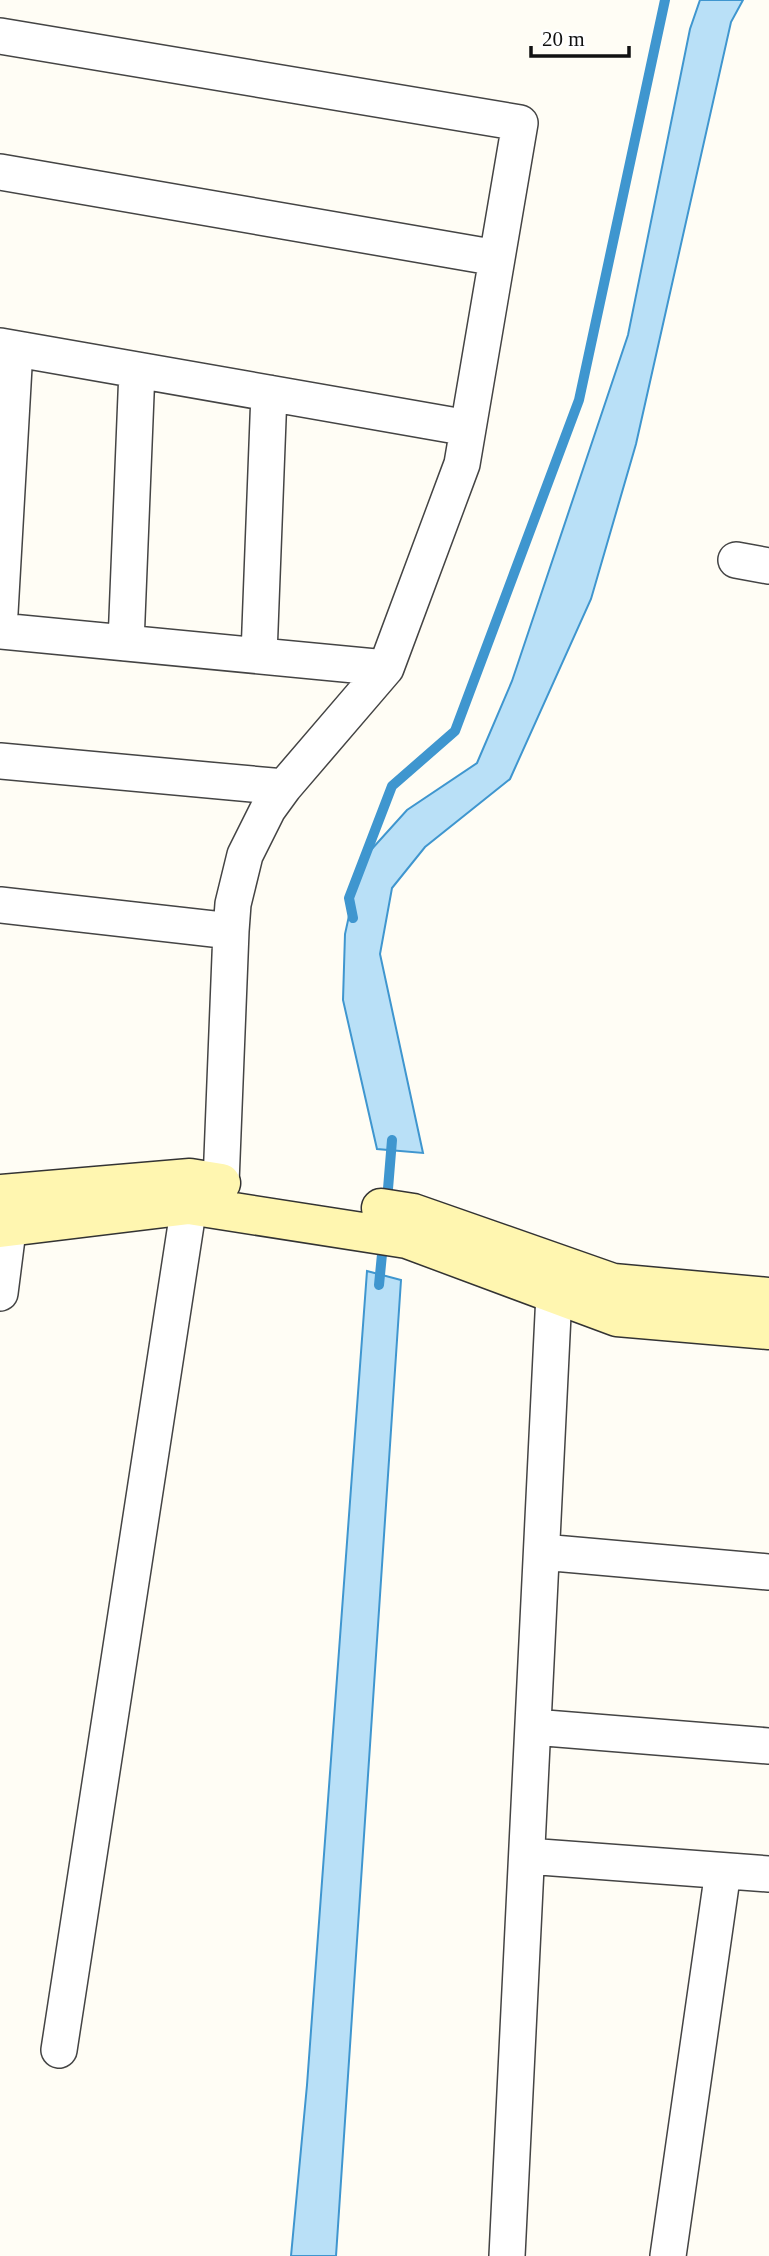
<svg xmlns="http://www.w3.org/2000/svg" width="769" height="2256" viewBox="0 0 769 2256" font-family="'Times New Roman',serif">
<rect width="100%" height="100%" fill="#fffdf5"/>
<path fill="#b9e0f7" stroke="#3f96cf" stroke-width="2" d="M700 0H743L731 22 636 444 591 599 510 779 425 847 392 888 380 954 423 1153 377 1149 343 1000 345 934 361 861 407 810 477 763 512 681 628 335 690 29Z
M367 1271 401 1280 336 2256H291L307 2085Z"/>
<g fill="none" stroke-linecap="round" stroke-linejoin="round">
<path stroke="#3f96cf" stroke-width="10" d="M353 918 349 898 392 786 455 731 579 400 665 0
M387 1201 392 1140
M379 1285 383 1244"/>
<g stroke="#444" stroke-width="38">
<path id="street" d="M0 36 520 123 462 464 386 668 284 787 268 809 245 855 233 904 231 931 221 1183
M0 172 497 258
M0 346 468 428
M736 560 769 566
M0 613 15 349
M0 631 386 668
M126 643 137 370
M259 655 269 393
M0 761 284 787
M0 905 231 931
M0 1293 12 1199
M542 1552 769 1572
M533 1727 769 1746
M527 1856 769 1874
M59 2050 189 1205
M507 2256 554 1294
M668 2256 723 1871"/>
</g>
<g stroke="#333" stroke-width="41">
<path id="secondary" d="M0 1194 190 1178 221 1183
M381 1208 413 1213 613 1283 769 1297
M0 1228 189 1205 407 1239 617 1317 769 1330"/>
</g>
<use href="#street" stroke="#fff" stroke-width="35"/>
<use href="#secondary" stroke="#fff6b0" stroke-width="38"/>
</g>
<path d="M531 46v10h98v-10" fill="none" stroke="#111111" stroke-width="3.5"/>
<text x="542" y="46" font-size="21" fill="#111111" stroke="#ffffff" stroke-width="5" paint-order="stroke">20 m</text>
</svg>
